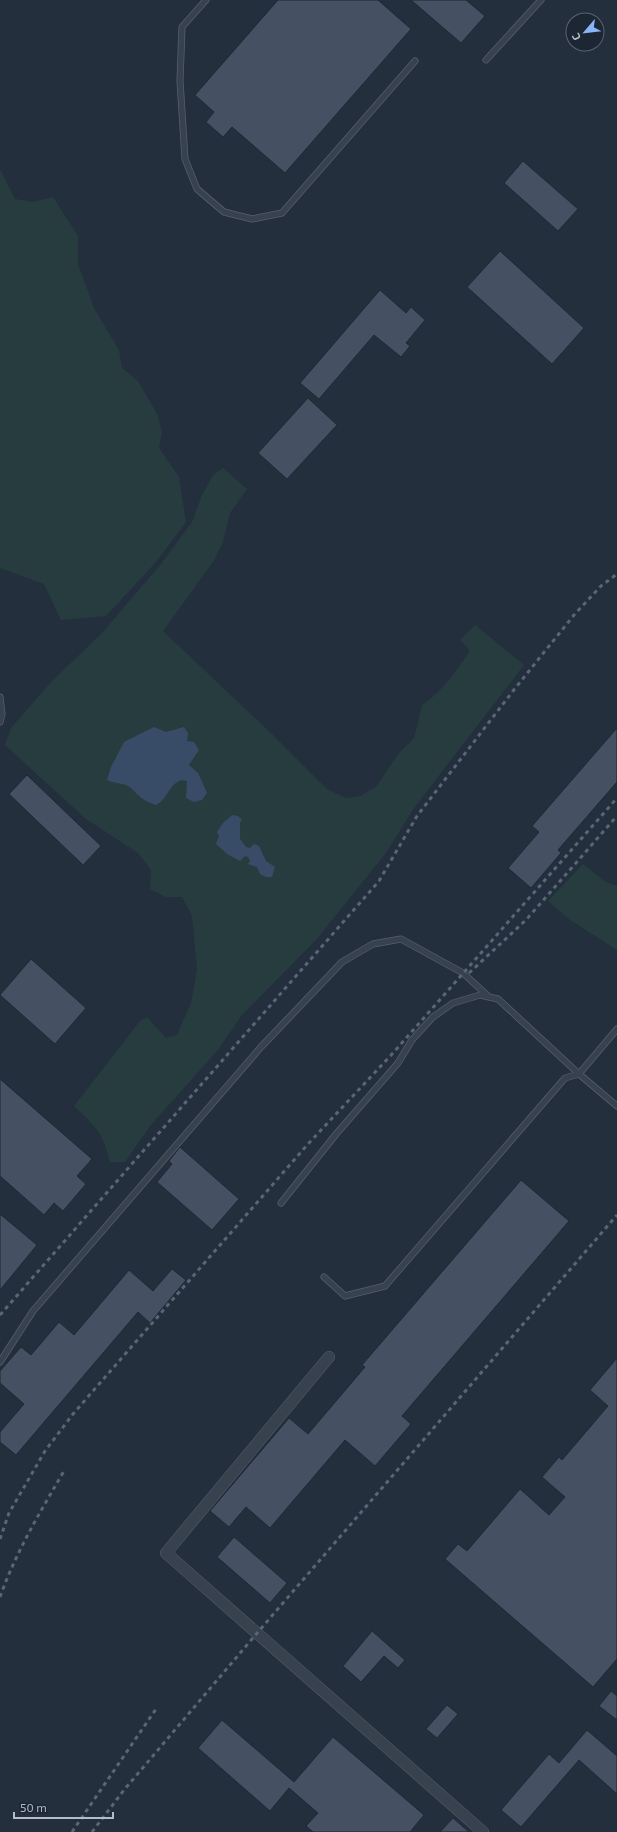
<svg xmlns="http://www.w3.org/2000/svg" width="617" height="1832" viewBox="0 0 617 1832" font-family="'Exo 2',sans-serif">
<rect width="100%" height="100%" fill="#242f3e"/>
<path fill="#263c3f" d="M0 169 15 199 34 202 53 197 78 236V264L94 308 119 350 122 368 138 381 157 414 162 431 159 448 179 477 186 522 156 562 106 616 61 620 44 584 0 568Z
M223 468 247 489 230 513 223 542 213 562 163 631 273 735 327 789 346 798 360 796 376 787 399 753 414 738 422 705C443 691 456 671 470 651L460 640 475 625 524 665 414 808 386 853 316 940 242 1015 217 1051 150 1126 125 1162H110C103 1132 96 1127 74 1106L140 1021 147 1017 166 1038 177 1035 191 1003 197 969 192 916 182 897H166L150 889 151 870 138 853 86 819 5 745 11 728 51 682 101 634 161 564 192 522 202 495 213 475Z
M583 864 606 882 617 886V950L570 920 548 901Z"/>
<path fill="#394c67" d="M154 727 166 732 184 727 188 733 187 741 194 742 199 750 189 765 198 773 207 793 202 800 194 802 186 798 187 781 181 780C167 786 169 798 156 805 149 803 143 800 137 794 134 791 132 788 128 786 120 782 114 784 107 780L111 767 124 742Z
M232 815 238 816 242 820 240 823V839L246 847 250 848 254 844 259 846 266 861 275 867 272 877H266L260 874 257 867 248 864 250 861 248 857 245 856 240 861 227 854 216 844 219 836 217 832 223 823Z"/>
<path fill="#455162" stroke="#1f2835" d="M278 0H378L411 29 285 173 232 127 223 137 206 122 214 112 195 95Z
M411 0H466L485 16 461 43Z
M523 161 578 209 558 231 504 183Z
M500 251 584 328 552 364 467 287Z
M380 290 406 313 411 307 425 320 406 343 410 346 401 357 374 335 319 399 300 383Z
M308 398 337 425 287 479 258 453Z
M617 728V782L558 850 561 853 531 888 508 868 539 832 532 826Z
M27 775 101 846 83 865 9 794Z
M31 959 86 1008 55 1044 0 995Z
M0 1079 92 1159 77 1176 86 1184 63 1211 54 1203 44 1215 0 1176Z
M180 1147 239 1199 212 1230 157 1182 172 1164 169 1161Z
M521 1180 569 1221 402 1416 411 1424 375 1466 345 1440 270 1528 246 1507 229 1527 210 1511 289 1418 308 1434 365 1367 362 1365Z
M0 1214 37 1245 0 1290Z
M172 1269 186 1280 150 1323 138 1312 16 1455 0 1442V1432L24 1404 0 1383V1371L21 1347 31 1355 59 1322 74 1335 129 1270 153 1291Z
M617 1358V1659L593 1687 445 1559 458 1544 467 1551 520 1489 549 1515 565 1497 542 1477 559 1457 562 1460 608 1406 590 1390Z
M234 1537 287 1583 270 1603 217 1557Z
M372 1631 405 1660 398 1668 384 1656 361 1682 343 1666Z
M611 1691 617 1696V1720L599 1706Z
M447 1705 458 1714 437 1738 426 1729Z
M222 1720 294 1782 333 1737 424 1815 410 1832H313L306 1826 318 1813 289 1788 270 1811 198 1748Z
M587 1730 617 1756V1794L579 1760 521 1827 501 1810 549 1754 559 1763Z
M453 1818 469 1832H440Z"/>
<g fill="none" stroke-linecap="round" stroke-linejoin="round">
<g stroke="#565f6c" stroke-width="7">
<path id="service" d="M206 0 182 27 180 81 185 159 197 189 224 212 252 219 282 213 415 61
M486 60 541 0
M0 697 2 714 0 722
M617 1029 579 1074 617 1106
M281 1203 337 1133 398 1063 412 1040 433 1017 453 1003 480 995 498 999 579 1074 565 1078 385 1286 345 1296 324 1277
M0 1362 33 1311 261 1047 342 962 373 944 401 939 463 973 488 996"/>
</g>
<g stroke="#565f6c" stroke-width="12">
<path id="minor" d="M329 1357 166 1553 483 1832"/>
</g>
<use href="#service" stroke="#38414e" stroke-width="5.5"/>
<use href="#minor" stroke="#38414e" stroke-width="11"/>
<path stroke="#5a6575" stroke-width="3" stroke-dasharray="4 4" stroke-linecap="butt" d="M469 973 526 920 617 816
M0 1315 379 881 417 816 513 691 574 615 601 586 617 574
M0 1539 9 1513 45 1451 73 1414 308 1144 394 1052 617 798
M0 1597C16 1552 40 1512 64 1471
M72 1832 156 1709
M92 1832 124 1790 252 1639 617 1215"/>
</g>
<g transform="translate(585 32) rotate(242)"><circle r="19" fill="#1d2633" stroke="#59626f"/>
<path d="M0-3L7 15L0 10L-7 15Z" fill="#8ab4f8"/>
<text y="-6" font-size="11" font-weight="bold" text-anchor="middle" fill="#b4bcc9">С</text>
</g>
<path d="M14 1812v6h99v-6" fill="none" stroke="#b4bcc9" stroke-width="2"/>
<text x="20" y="1812" font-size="12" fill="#b4bcc9" stroke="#1d2633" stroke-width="3" paint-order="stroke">50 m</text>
</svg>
